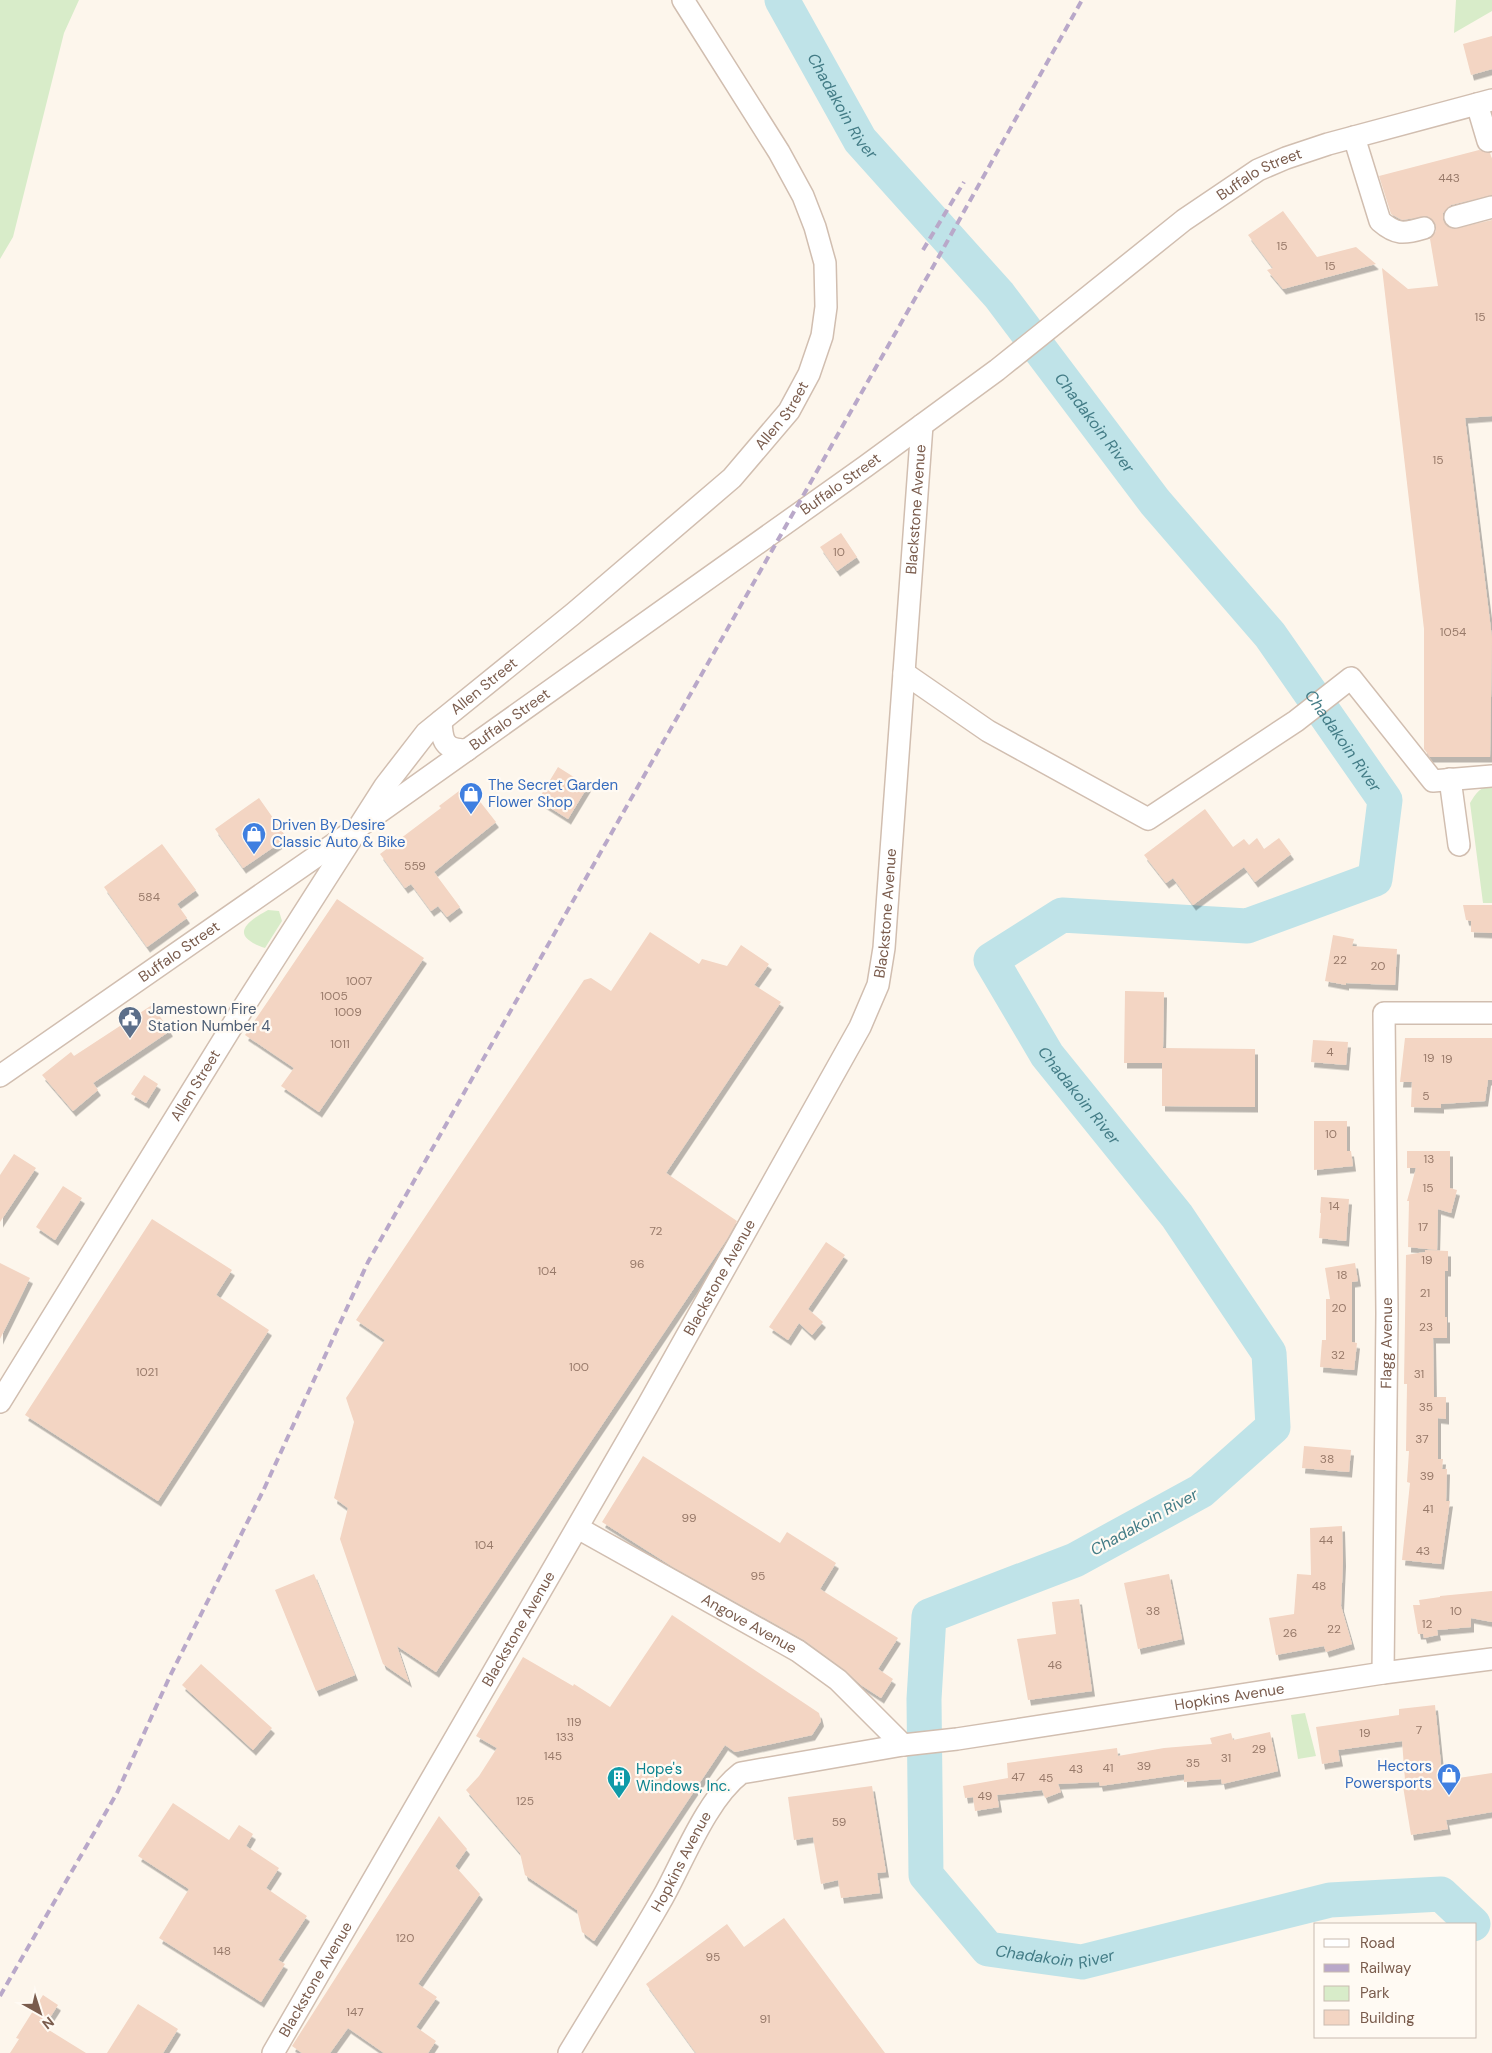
<svg xmlns="http://www.w3.org/2000/svg" width="1492" height="2053" viewBox="0 0 1492 2053" font-family="'DM Sans',sans-serif">
<defs>
<filter id="shadow"><feDropShadow dx="3" dy="5.5" stdDeviation="0" flood-color="#0004"/></filter>
</defs>
<rect width="100%" height="100%" fill="#fdf6ec"/>
<path fill="#d8ecc9" d="M0 0H79L64 33 13 237 0 259Z
M1456 0H1492V11L1454 33Z
M1492 785V903H1483L1470 803C1476 793 1480 787 1492 785Z
M268 910 279 911 282 921 265 948C230 936 244 923 268 910Z
M1305 1713 1316 1756 1298 1759 1291 1715Z"/>
<g fill="none" stroke-linecap="round" stroke-linejoin="round">
<path stroke="#bfe3e8" stroke-width="35" id="s1" d="M782 0 860 140 999 295 1155 502 1270 635 1385 800 1375 879 1247 926 1062 915 991 960 1047 1055 1177 1216 1269 1353 1273 1427 1201 1491 1075 1560 929 1616 924 1699 926 1875 988 1949 1082 1962 1330 1900 1441 1894 1473 1924"/>
</g>
<path fill="#f3d5c3" filter="url(#shadow)" d="M1492 36V69L1471 75 1463 44Z
M1479 150 1490 153 1492 159V195L1451 205 1443 213V220L1446 225 1452 229 1492 220V416L1465 418 1492 638 1490 757H1430L1424 749V629L1382 268 1408 289 1438 286 1430 239 1436 231V225L1432 219 1427 216 1402 220 1391 214 1379 176Z
M1283 211 1317 257 1356 247 1376 264 1283 289 1267 270 1273 268 1248 235Z
M841 533 857 557 837 571 820 547Z
M558 767 588 786 568 819 538 800Z
M467 785 496 822 434 872 460 907 447 917 438 906 431 911 411 884 405 888 380 854 441 808 439 806Z
M259 798 287 838 243 868 215 829Z
M1205 809 1233 847 1244 839 1249 845 1257 838 1264 849 1279 838 1291 854 1255 882 1244 867 1193 905 1173 878 1166 883 1144 855Z
M162 844 196 890 177 904 187 918 147 947 104 887Z
M337 899 424 958 319 1112 281 1086 294 1068 245 1035Z
M1463 905H1492V933L1471 932V921L1466 920Z
M650 932 699 964 702 959 727 966 741 945 769 964 754 985 781 1002 666 1173 737 1221 727 1239 436 1672 397 1646 409 1682 383 1664 340 1539 348 1508 334 1498 354 1422 346 1398 385 1340 356 1320 584 980 591 978 611 991Z
M1333 935 1354 939 1352 946 1397 949 1395 985 1346 983V985L1325 981Z
M1125 991 1164 992 1163 1048 1255 1049V1107L1162 1106V1063H1124Z
M152 1005 170 1031 93 1083 98 1090 73 1111 42 1075 71 1052 74 1056Z
M1405 1038H1492V1080H1488L1485 1101 1441 1104V1108L1411 1107 1412 1082H1400Z
M1313 1040 1348 1042 1346 1065 1311 1062Z
M144 1075 158 1084 146 1103 131 1094Z
M1314 1121H1347V1151H1351L1353 1166 1314 1170Z
M1407 1151H1450V1188L1457 1190 1451 1213 1438 1209 1437 1250 1408 1247 1409 1201H1407L1416 1168H1407Z
M14 1154 36 1168 0 1222V1175Z
M63 1186 82 1198 55 1240 36 1227Z
M1321 1197 1349 1199 1346 1241 1319 1238 1321 1213H1320Z
M152 1219 232 1270 216 1295 269 1330 158 1501 25 1415Z
M826 1242 845 1255 808 1309 823 1322 812 1335 799 1323 788 1340 769 1327Z
M1425 1250 1448 1251V1271H1445V1317H1447V1338H1433L1434 1397H1446V1419L1438 1418V1459H1443L1442 1469H1447L1446 1501H1450L1441 1564 1402 1560 1410 1483 1407 1482 1409 1451H1406L1407 1384H1404L1406 1255 1425 1252Z
M0 1263 30 1278 0 1339Z
M1355 1263 1358 1281 1352 1282V1342L1357 1343 1354 1370 1320 1367 1322 1340H1326V1299H1330L1325 1268Z
M1304 1446 1351 1450 1349 1472 1302 1468Z
M643 1456 780 1543 787 1532 836 1563 820 1589 898 1638 878 1669 893 1679 881 1698 861 1685 845 1670 804 1640 673 1567 602 1522Z
M1342 1526 1343 1561 1341 1606 1352 1644 1326 1652 1324 1646 1276 1655 1269 1618 1294 1614 1297 1574 1311 1575 1310 1528Z
M314 1574 355 1675 316 1691 275 1590Z
M1169 1574 1182 1639 1138 1649 1124 1583Z
M1492 1591V1622L1471 1618V1627L1437 1630 1438 1635 1424 1638 1423 1634H1418L1413 1605H1420L1419 1600 1440 1597V1596Z
M1079 1599 1092 1691 1028 1700 1017 1639 1056 1634 1052 1602Z
M672 1615 819 1713 821 1721 812 1735 735 1752 725 1745 594 1941 582 1932 577 1910 525 1875 520 1853 466 1790 479 1776 497 1748 476 1736 523 1657 573 1686 574 1684 610 1707Z
M201 1664 272 1728 253 1750 182 1685Z
M1435 1705 1442 1774 1444 1773 1445 1780 1492 1773V1812L1446 1820 1448 1829 1411 1835 1402 1780H1405L1402 1741 1338 1750 1340 1761 1322 1764 1316 1727 1399 1715V1709Z
M1270 1732 1278 1771 1222 1784 1221 1779 1184 1782V1774L1100 1786 1099 1782 1058 1784 1061 1792 1045 1798 1042 1790 997 1795 999 1807 975 1811 973 1797 965 1798 963 1786 1008 1778 1007 1763 1117 1748 1118 1756 1164 1748 1212 1744 1210 1738 1231 1733 1233 1740Z
M872 1786 886 1872 877 1873 880 1893 841 1898 838 1880 821 1884 813 1837 794 1840 788 1797Z
M173 1803 229 1840 239 1825 253 1834 246 1846 279 1868 266 1888 307 1916 278 1960 285 1964 261 2002 159 1938 189 1889 138 1856Z
M439 1816 467 1849 455 1866 480 1894 418 1984 437 1997 416 2027 436 2041 428 2053H384L348 2028 330 2053H302L292 2046Z
M784 1918 885 2053H696L646 1984 727 1924 744 1947Z
M43 1995 58 2005 44 2027 86 2053H10L19 2039 16 2038Z
M138 2004 178 2029 163 2053H107Z"/>
<g fill="none" stroke-linecap="round" stroke-linejoin="round">
<g stroke="#d1beb0" stroke-width="24">
<g id="minor">
<path d="M1477 104 1488 141"/>
<path d="M1354 137 1380 221C1396 235 1404 234 1424 228"/>
<path d="M1455 217 1492 207"/>
<path d="M904 673 988 731 1148 819 1296 721 1351 678 1433 781 1492 776"/>
<path d="M441 721C442 741 444 750 467 750"/>
<path d="M1450 779 1459 845"/>
<path id="s2" d="M0 1076 360 826 866 466 997 370 1184 220 1258 170 1286 158 1328 144 1492 100"/>
<path id="s3" d="M0 1402 245 1005 385 786 426 733 573 614 732 478 789 411 809 374 822 336 826 307 825 263 815 227 803 196 779 152 683 0"/>
<path id="s4" d="M578 1528 798 1651 838 1680 903 1745"/>
<path id="s5" d="M1383 1673 1387 1314 1384 1013H1492"/>
<path id="s6" d="M273 2053 648 1405 860 1027 878 985 884 948 922 425"/>
<path id="s7" d="M569 2053C600 2001 633 1950 663 1897 684 1859 707 1799 741 1773L903 1745 957 1739 1383 1673 1492 1659"/>
</g>
</g>
<use href="#minor" stroke="#fff" stroke-width="21"/>
<path stroke="#b9a8c9" stroke-width="4" stroke-dasharray="8 5" stroke-linecap="butt" d="M923 250 964 182
M0 1996 117 1793 170 1676 264 1489 368 1262 938 258 1082 0"/>
</g>
<defs>
<g id="shop-pin" transform="scale(1.25)"><path d="M0 17L-7.5 6A9.5 9.5 0 1 1 7.5 6Z" fill="#3f7fe0" stroke="#fffaf3"/><path d="M-5-2.5h2.3a2.7 3.5 0 0 1 5.4 0H5L5.5 6h-11ZM-1.5-2.5h3a1.5 2.3 0 0 0-3 0Z" fill="#fff"/></g>
<g id="civic-pin" transform="scale(1.25)"><path d="M0 17L-7.5 6A9.5 9.5 0 1 1 7.5 6Z" fill="#5c6f8a" stroke="#fffaf3"/><path d="M-.6-6.5H3V-4.5H.6V-3L4-1V1h2V6H-6V1h2V-1L-.6-3ZM-1.2 2.5V6h2.4V2.5Z" fill="#fff"/></g>
<g id="building-pin" transform="scale(1.25)"><path d="M0 17L-7.5 6A9.5 9.5 0 1 1 7.5 6Z" fill="#0f9aa8" stroke="#fffaf3"/><path d="M-4-6H4V6H1V3H-1V6H-4ZM-2.5-4.3h1.7v1.8h-1.7ZM.8-4.3h1.7v1.8H.8ZM-2.5-1h1.7V.8h-1.7ZM.8-1h1.7V.8H.8Z" fill="#fff"/></g>
</defs>
<g fill-rule="evenodd">
<use href="#shop-pin" x="471" y="794"/>
<use href="#shop-pin" x="254" y="834"/>
<use href="#civic-pin" x="130" y="1018"/>
<use href="#shop-pin" x="1449" y="1775"/>
<use href="#building-pin" x="619" y="1778"/>
</g>
<g text-anchor="middle" dominant-baseline="central" stroke-width="4.5" stroke-linejoin="round" paint-order="stroke">
<g font-size="12" fill="#987a6a">
<text x="1449" y="178">443</text>
<text x="1282" y="246">15</text>
<text x="1330" y="266">15</text>
<text x="1480" y="317">15</text>
<text x="1438" y="460">15</text>
<text x="839" y="552">10</text>
<text x="1453" y="632">1054</text>
<text x="415" y="866">559</text>
<text x="149" y="897">584</text>
<text x="1340" y="960">22</text>
<text x="1378" y="966">20</text>
<text x="359" y="981">1007</text>
<text x="334" y="996">1005</text>
<text x="348" y="1012">1009</text>
<text x="340" y="1044">1011</text>
<text x="1330" y="1052">4</text>
<text x="1429" y="1058">19</text>
<text x="1447" y="1059">19</text>
<text x="1426" y="1096">5</text>
<text x="1331" y="1134">10</text>
<text x="1429" y="1159">13</text>
<text x="1428" y="1188">15</text>
<text x="1334" y="1206">14</text>
<text x="1423" y="1227">17</text>
<text x="656" y="1231">72</text>
<text x="1427" y="1260">19</text>
<text x="637" y="1264">96</text>
<text x="547" y="1271">104</text>
<text x="1342" y="1275">18</text>
<text x="1425" y="1293">21</text>
<text x="1339" y="1308">20</text>
<text x="1426" y="1327">23</text>
<text x="1338" y="1355">32</text>
<text x="579" y="1367">100</text>
<text x="147" y="1372">1021</text>
<text x="1419" y="1374">31</text>
<text x="1426" y="1407">35</text>
<text x="1422" y="1439">37</text>
<text x="1327" y="1459">38</text>
<text x="1427" y="1476">39</text>
<text x="1428" y="1509">41</text>
<text x="689" y="1518">99</text>
<text x="1326" y="1540">44</text>
<text x="484" y="1545">104</text>
<text x="1423" y="1551">43</text>
<text x="758" y="1576">95</text>
<text x="1319" y="1586">48</text>
<text x="1153" y="1611">38</text>
<text x="1456" y="1611">10</text>
<text x="1427" y="1624">12</text>
<text x="1334" y="1629">22</text>
<text x="1290" y="1633">26</text>
<text x="1055" y="1665">46</text>
<text x="574" y="1722">119</text>
<text x="1419" y="1730">7</text>
<text x="1365" y="1733">19</text>
<text x="565" y="1737">133</text>
<text x="1259" y="1749">29</text>
<text x="553" y="1756">145</text>
<text x="1226" y="1758">31</text>
<text x="1193" y="1763">35</text>
<text x="1144" y="1766">39</text>
<text x="1108" y="1768">41</text>
<text x="1076" y="1769">43</text>
<text x="1018" y="1777">47</text>
<text x="1046" y="1778">45</text>
<text x="985" y="1796">49</text>
<text x="525" y="1801">125</text>
<text x="839" y="1822">59</text>
<text x="405" y="1938">120</text>
<text x="222" y="1951">148</text>
<text x="713" y="1957">95</text>
<text x="355" y="2012">147</text>
<text x="765" y="2019">91</text>
</g>
<g font-size="15" fill="#7a5c4d" stroke="#fffaf3">
<text stroke="none"><textPath href="#s2" startOffset="1550">Buffalo Street</textPath></text>
<text stroke="none"><textPath href="#s3" startOffset="1272">Allen Street</textPath></text>
<text stroke="none"><textPath href="#s2" startOffset="1028">Buffalo Street</textPath></text>
<text stroke="none"><textPath href="#s6" startOffset="1705">Blackstone Avenue</textPath></text>
<text stroke="none"><textPath href="#s3" startOffset="868">Allen Street</textPath></text>
<text stroke="none"><textPath href="#s2" startOffset="622">Buffalo Street</textPath></text>
<text stroke="none"><textPath href="#s6" startOffset="1300">Blackstone Avenue</textPath></text>
<text stroke="none"><textPath href="#s2" startOffset="218">Buffalo Street</textPath></text>
<text stroke="none"><textPath href="#s3" startOffset="372">Allen Street</textPath></text>
<text stroke="none"><textPath href="#s6" startOffset="895">Blackstone Avenue</textPath></text>
<text stroke="none"><textPath href="#s5" startOffset="330">Flagg Avenue</textPath></text>
<text stroke="none"><textPath href="#s4" startOffset="196">Angove Avenue</textPath></text>
<text stroke="none"><textPath href="#s6" startOffset="490">Blackstone Avenue</textPath></text>
<text stroke="none"><textPath href="#s7" startOffset="824">Hopkins Avenue</textPath></text>
<text stroke="none"><textPath href="#s7" startOffset="222">Hopkins Avenue</textPath></text>
<text stroke="none"><textPath href="#s6" startOffset="85">Blackstone Avenue</textPath></text>
</g>
<g font-size="15" fill="#366cbe" stroke="#fffaf3" text-anchor="start">
<text x="488" y="785">The Secret Garden<tspan x="488" dy="17">Flower Shop</tspan></text>
<text x="272" y="825">Driven By Desire<tspan x="272" dy="17">Classic Auto &amp; Bike</tspan></text>
<text x="1432" y="1766" text-anchor="end">Hectors<tspan x="1432" dy="17">Powersports</tspan></text>
</g>
<g font-size="15" fill="#4e5e75" stroke="#fffaf3" text-anchor="start">
<text x="148" y="1009">Jamestown Fire<tspan x="148" dy="17">Station Number 4</tspan></text>
</g>
<g font-size="15" fill="#0d838f" stroke="#fffaf3" text-anchor="start">
<text x="636" y="1769">Hope's<tspan x="636" dy="17">Windows, Inc.</tspan></text>
</g>
<g font-size="16" font-style="italic" fill="#437c86" stroke="#fffaf3">
<text stroke="none"><textPath href="#s1" startOffset="122">Chadakoin River</textPath></text>
<text stroke="none"><textPath href="#s1" startOffset="528">Chadakoin River</textPath></text>
<text stroke="none"><textPath href="#s1" startOffset="932">Chadakoin River</textPath></text>
<text stroke="none"><textPath href="#s1" startOffset="1652">Chadakoin River</textPath></text>
<text transform="translate(1144 1522) rotate(-29)">Chadakoin River</text>
<text stroke="none"><textPath href="#s1" startOffset="2866">Chadakoin River</textPath></text>
</g>
</g>
<rect x="1314" y="1923" width="162" height="115" fill="#fffaf3" stroke="#cabbb1"/>
<rect x="1324" y="1939" width="25" height="8" fill="#ffffff" stroke="#cabbb1"/>
<text x="1360" y="1948" font-size="15" fill="#7a5c4d">Road</text>
<rect x="1324" y="1964" width="25" height="8" fill="#b9a8c9" stroke="#cabbb1"/>
<text x="1360" y="1973" font-size="15" fill="#7a5c4d">Railway</text>
<rect x="1324" y="1986" width="25" height="15" fill="#d8ecc9" stroke="#cabbb1"/>
<text x="1360" y="1998" font-size="15" fill="#7a5c4d">Park</text>
<rect x="1324" y="2010" width="25" height="15" fill="#f3d5c3" stroke="#cabbb1"/>
<text x="1360" y="2023" font-size="15" fill="#7a5c4d">Building</text>
<g transform="translate(40 2013) rotate(141)" stroke="#fffaf3" stroke-width="4" paint-order="stroke">
<path d="M0-4L9 19L0 12L-9 19Z" fill="#7a5c4d"/>
<text y="-8" font-size="14" font-weight="bold" text-anchor="middle" fill="#7a5c4d">N</text>
</g>
</svg>
